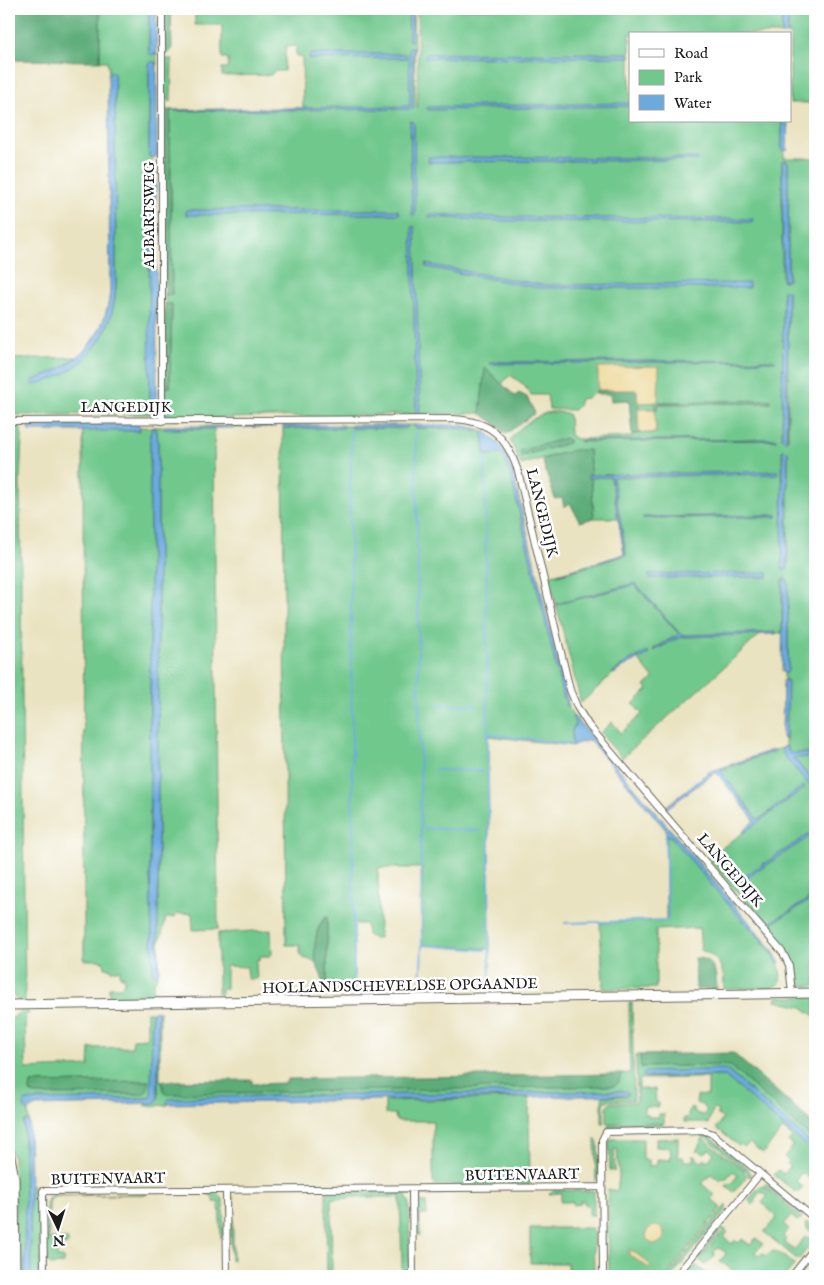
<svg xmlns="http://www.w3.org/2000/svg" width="824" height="1285" viewBox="0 0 824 1285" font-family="'IM FELL English',serif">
<rect width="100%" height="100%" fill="#fff"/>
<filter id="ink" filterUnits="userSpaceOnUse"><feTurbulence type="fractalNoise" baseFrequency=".02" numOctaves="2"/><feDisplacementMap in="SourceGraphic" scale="10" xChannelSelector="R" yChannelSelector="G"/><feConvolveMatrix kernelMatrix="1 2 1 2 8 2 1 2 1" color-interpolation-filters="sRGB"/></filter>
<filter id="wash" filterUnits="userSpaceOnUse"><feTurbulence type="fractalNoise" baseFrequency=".0096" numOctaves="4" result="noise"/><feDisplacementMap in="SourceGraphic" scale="20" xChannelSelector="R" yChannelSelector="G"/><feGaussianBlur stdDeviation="1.12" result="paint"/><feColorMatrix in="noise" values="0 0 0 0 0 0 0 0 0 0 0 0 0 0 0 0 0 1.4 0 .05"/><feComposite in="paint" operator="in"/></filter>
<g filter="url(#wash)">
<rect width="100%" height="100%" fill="#eae3c1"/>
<path fill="#71c88d" stroke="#467254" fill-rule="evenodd" d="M100 9H149V53L155 55 157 53V65L155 62 149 64V156L152 158 149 214 150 414 9 415V359L77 357 60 369 31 382C39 380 47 380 54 378 61 376 69 371 75 366 102 347 114 319 116 286L115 91 114 74 110 72 109 73 107 61H100Z
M195 9H413L416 106 418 107 417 9H782V34H630V121H782V150L784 151V158H815V783L789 753 787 747 785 746V739H786L787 680H784V673L788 670V581L786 579 782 581V633L681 635 636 584 635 583 630 585H635L679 634 653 649 654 651 676 639 683 637 761 634 622 758 600 733 612 722 621 733 642 714 633 704 648 689 645 686 653 678 638 659 649 654 648 652 620 667 581 703 549 576 624 555 622 539 626 555 613 477H611L618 518H594L589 450 558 454 521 465 510 440C516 429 534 417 546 413 553 411 560 412 566 413L569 415 570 435 576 439 632 437V434L656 433 655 411 659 404 770 403V400L658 402V389L598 390 587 398 580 399 578 406 574 410 549 409 547 395H531L523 384 510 375 502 384 485 368 480 413 172 419 166 415 164 411V387H170L172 304H165V295L172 294 170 110 303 108 302 57 296 56V46H286L284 71H274L271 75 222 76V68H228V58H222V25H195ZM786 160 788 162V280L784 281 782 280V161ZM783 290 788 291V439ZM566 438 569 443 521 456 547 444ZM776 439V440L579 442V441ZM783 450 788 451V568L787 570H783L782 451ZM777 515V517L643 518V517Z
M788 9H815V103H790V34H788Z
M166 59H172L171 102 164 97V62Z
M655 402V409H638V403Z
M408 425H415V428H460L478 431 479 430 484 432 485 455 503 454 510 473 530 551 562 692 576 724 573 727 572 744 574 746 488 736 490 949 422 945V868H378L379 938H373L367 935 366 924H354V991L327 993V916C313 928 315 948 316 964L311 960 303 958 300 954V945H286L283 428H343L344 426H350L351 428H406Z
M155 427H163L164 429H214L218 929 193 930 192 913 176 914 175 917 166 918 159 945V971L153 985V996L109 997V987H120L124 984V977L120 976V970H111L110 968H105L104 962H101L100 960H84L83 428ZM153 428 157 432 158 446V973L153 974 150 872V435Z
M9 428H21L22 437 20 480 25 1003 18 1001 9 991Z
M782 748 784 756 815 791V986H804L800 984 790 957 782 947 708 858 805 788 803 786 761 818 757 819 720 771V770Z
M666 835V836H671L776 957C779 966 783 975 779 984L773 988 724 989C724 968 720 958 701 950L699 928 656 930V988L603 989 600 923 666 920Z
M271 930 272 954 270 956H260V960H256L257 979H248L247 967 226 966V989H221V994H218V933Z
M815 996V1016L802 1007 776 1001 777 997Z
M629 1003H632L634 1100 604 1101V1123H602V1097L626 1096 628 1093 623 1091 198 1097 167 1103 168 1105 146 1106V1104H150L158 1099V1011H160V1081H162L163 1090 166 1094 614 1086 620 1078 621 1074 630 1073Z
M27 1009 29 1014 25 1015 26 1069 89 1066 90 1048 132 1047 133 1039 147 1038V1012H152V1095L149 1098 27 1101 24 1108 28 1110 29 1122 26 1121 24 1122 25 1276H17L13 1157 9 1147V1021L21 1011ZM148 1081 142 1094 36 1095 30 1092 31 1083Z
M636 1055H640L641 1067 724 1065 730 1066 815 1141V1147L727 1070 643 1075 645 1077 725 1076 815 1154V1174L811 1180 803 1173 799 1175 796 1181 803 1187 797 1193 774 1175 778 1170 784 1174 790 1167 787 1164 789 1161 784 1157 793 1146 788 1141 792 1137 783 1129 763 1153 750 1143 744 1147 741 1144 739 1146 716 1128 723 1119 717 1114 718 1110 713 1109 708 1124 700 1122H684V1118H687L690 1108 694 1109 693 1112 703 1115 706 1112V1109L702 1105 696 1103 697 1096 708 1095V1078L639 1079V1089H655L656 1103H659V1107H644V1114H648L649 1117H659V1114H664V1123H607V1106L611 1103 637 1102Z
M529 1098 530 1185H435L433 1183V1121H396L395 1114H385V1101Z
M664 1124 661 1127 608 1128V1125Z
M697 1133 710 1137 749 1169 751 1177 748 1176 747 1171 708 1139 700 1136H691L693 1134Z
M678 1138V1157H683L684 1161H693V1155L701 1162 705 1159 708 1161 714 1153 709 1149 704 1154 699 1150 696 1152 702 1139H703L744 1170 746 1177 734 1192 726 1186 728 1183 731 1184 738 1175 733 1171 725 1180 723 1178 720 1181 711 1174 702 1184 715 1195 711 1199 721 1208 666 1276H609L608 1189 617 1191 619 1176 617 1149H614L615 1171H610L609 1139H643V1160H649V1166L657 1165V1159L670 1160 671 1155 670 1148 656 1147V1139Z
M595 1139 598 1142 599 1174 596 1181Z
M9 1161 11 1172 12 1276H9Z
M766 1183 802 1212 803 1216 764 1185Z
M30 1184 40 1189 41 1276H31Z
M763 1186 802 1218 797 1221 791 1216 784 1224 789 1229 783 1236 786 1239 784 1242 794 1250 805 1237 811 1238 815 1233 807 1229 806 1223 807 1222 815 1229V1239L798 1260 764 1232 777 1217 762 1203 767 1197 766 1194 760 1192 754 1200 756 1202 753 1205 748 1200 759 1187Z
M553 1190 594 1191V1215H589V1207L585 1204 584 1201H580V1204L573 1205V1202H561V1193L549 1194Z
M422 1191H442L445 1194 422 1195 420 1196V1202H426L427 1215H420V1236L416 1233C415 1220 410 1198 422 1191Z
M326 1192H400L405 1194 409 1202 410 1276H407V1270H402L400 1197H348V1198L331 1199 332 1276H327Z
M206 1193 218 1194 223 1199 224 1234 221 1238 219 1203 214 1202 212 1196Z
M147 1194 56 1196 51 1198 49 1203V1239H68V1244L57 1245V1258H64V1264L51 1265 47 1262 46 1204 49 1197 54 1195Z
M233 1197V1260H231L230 1204Z
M726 1205V1210L672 1276H668Z
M530 1228H593L594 1276H589V1270L578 1271V1276H570V1268H567V1263H530Z
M720 1228H723L699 1258V1253Z
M725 1229 728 1232 724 1237 732 1244 735 1240 738 1243 742 1239 750 1245 756 1238 763 1244 755 1252 759 1256 762 1253 766 1256 770 1252 775 1251 795 1264 785 1276H735L737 1274 720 1261 726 1254 724 1251 718 1248 713 1253 716 1255 706 1265 699 1260Z
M695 1265 710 1276H698L695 1274 694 1276H686Z"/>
<path fill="#5cac78" stroke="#3c644a" d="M9 9H100V61L9 60Z
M164 9H171L172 50 167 55 164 54Z
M164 110H170L172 294 165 295Z
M165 304H172L170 387H164Z
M485 368 515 396 519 393 527 397 535 413 506 434 493 422 480 413Z
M598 390H638L639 433 632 434 629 400 611 401 610 394H595Z
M771 400 770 403 659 404 657 410 655 411V402Z
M566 438 569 443 521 456 520 451Z
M574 450H589L594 518 580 522 570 503 564 507 562 498 555 499 542 459Z
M327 916V993H320C326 979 320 975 316 963 312 948 316 927 327 916Z
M695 958C715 958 716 972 717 989H696Z
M733 1053 815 1125V1141L730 1066 724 1065 641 1067 640 1055Z
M621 1074 619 1082 614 1086 166 1094 164 1093 162 1081 252 1080V1084L286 1083 287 1079Z
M149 1081 147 1091 142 1094 36 1095 30 1092 31 1083Z"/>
<path fill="#eeda9e" stroke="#857b5d" d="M659 366 658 402 638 403 637 390H598V367Z
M638 409H655L656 433H639Z
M646 1235a9 9 0 1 1 18 0a9 9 0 1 1-18 0Z
M629 1250 633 1251 651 1265 649 1268 629 1255Z"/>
<path fill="#6caade" stroke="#44637d" d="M149 9H156L157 53 151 55 149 53Z
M408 9H412V41H409Z
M782 9H788V34H782Z
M409 47H413V109L172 111 170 110 410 106Z
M630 53V57L425 58 426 54Z
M310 54H406L407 58 309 59Z
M151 62H155L157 65V156L155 158 149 156V64Z
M110 72H113L114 74 115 91 116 286C114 337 82 375 32 385L31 382C40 377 50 374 60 369 90 353 108 323 110 289L108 75Z
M630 103V106L428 110 427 107Z
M410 121 414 122 415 215H412Z
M782 121H788L787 151 782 150Z
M429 157 698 158V160L428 162Z
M784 160 788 162V280L783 281 782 161Z
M151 165 156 166 157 412 156 414H150C149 332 149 249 150 166Z
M186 210H398L400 214 186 215Z
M429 214 501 217 753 219 752 222 500 221 429 217Z
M412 226 415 227 420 415H416Z
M426 264 543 285 749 283V288H540L426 267Z
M783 290 788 291 786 441 782 439Z
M775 360V361L490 364V362Z
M138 424 140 427 139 431H29L27 428 29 425Z
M283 425H343L344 426 343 428H283Z
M351 425H408L407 428H351Z
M414 425H462L479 429 478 431 460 428H415Z
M164 426H275L276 427 164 429Z
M152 428H155V431L157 432 158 446V973L156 974H153L150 872V435Z
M485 431 502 447 513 472 569 707H567L562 692 510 473 502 453 485 455 483 433Z
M776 439V440L579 441Z
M783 450 788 451 787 570 782 569Z
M778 471V474L613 477 626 555 557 575 624 554 611 477 588 478V475Z
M777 515V517L643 518V517Z
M768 573V577L649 578 650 574Z
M783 579 788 581V671L787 673 782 672Z
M635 583 681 635 776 632V634L683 637 676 639 654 651 653 650 679 634 635 585 557 604Z
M648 652 649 654 623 667 614 674 612 673 630 660Z
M783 680 788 681 786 739 782 738Z
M574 716 772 949 780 963 778 964C770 944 752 931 739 916 715 890 693 863 671 836H666V830L590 740 572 745V730L576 724 572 717Z
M784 746 787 747 789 753H815V757L793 758 815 783V791L784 756 782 750Z
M775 749V751L720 770 757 819 761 818 803 786 805 788 743 833 742 832 754 820 717 773H714L666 809 665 807 709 772Z
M815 830V833L741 882 739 880Z
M815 895V897L768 926 767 925Z
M155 1010 158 1011V1099L155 1103 36 1106 28 1110 25 1109 24 1102 31 1100 151 1098 152 1012Z
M724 1069 729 1072 815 1147V1154L725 1076 644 1077 643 1075 645 1072Z
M624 1091 628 1093V1095L168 1104 167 1101 169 1099 198 1097Z
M26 1121 29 1122 31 1276H25L24 1122Z"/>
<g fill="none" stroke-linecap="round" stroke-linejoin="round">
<path stroke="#6caade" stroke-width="2" d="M352 430 350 497 354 989
M416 432 422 945 485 950
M485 455 490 985
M436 705H475
M488 734 572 744
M434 770 482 771
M425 828 480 831
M565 923 668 920 665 836
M412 992H420L422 945
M373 993 405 991"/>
</g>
</g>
<g filter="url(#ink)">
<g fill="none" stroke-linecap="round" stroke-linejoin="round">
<g stroke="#646256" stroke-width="8">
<path id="street" d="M9 421 453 419C491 421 506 436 518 471L570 690 577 707 589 726 783 953 789 965 792 993
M162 421V9
M412 1189 413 1276
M226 1190 227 1276
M44 1276 43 1191 602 1187
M603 1276 602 1140 606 1132 702 1130 713 1134 815 1219
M676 1276 760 1174
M792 1276 815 1247"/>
</g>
<g stroke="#646256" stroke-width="11">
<path id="secondary" d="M9 1005 815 993
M9 1152 14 1178 15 1276"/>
</g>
<use href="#street" stroke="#fff" stroke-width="6"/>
<use href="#secondary" stroke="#fff" stroke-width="9"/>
</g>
</g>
<g text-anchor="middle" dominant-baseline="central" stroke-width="5" stroke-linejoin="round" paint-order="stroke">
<g font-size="15" fill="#1c1c1c" stroke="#fff">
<text transform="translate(149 215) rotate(-90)">ALBARTSWEG</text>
<text x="126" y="407">LANGEDIJK</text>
<text transform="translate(542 513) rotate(76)">LANGEDIJK</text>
<text transform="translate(730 870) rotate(49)">LANGEDIJK</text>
<text transform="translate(400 986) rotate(-1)">HOLLANDSCHEVELDSE OPGAANDE</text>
<text transform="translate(522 1175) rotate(-1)">BUITENVAART</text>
<text transform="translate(108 1179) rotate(-1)">BUITENVAART</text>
</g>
</g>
<rect width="824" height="1285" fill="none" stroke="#fff" stroke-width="30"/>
<rect x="629" y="32" width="162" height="90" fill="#ffffff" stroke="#a4a4a4"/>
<rect x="639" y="49" width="25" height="8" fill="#ffffff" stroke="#a4a4a4"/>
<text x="674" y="58" font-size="15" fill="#1c1c1c">Road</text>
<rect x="639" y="70" width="25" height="15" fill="#71c88d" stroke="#a4a4a4"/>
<text x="674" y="82" font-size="15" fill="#1c1c1c">Park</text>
<rect x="639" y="95" width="25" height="15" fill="#6caade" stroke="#a4a4a4"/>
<text x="674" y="108" font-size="15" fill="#1c1c1c">Water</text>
<g transform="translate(58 1228) rotate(176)" stroke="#ffffff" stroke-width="4" paint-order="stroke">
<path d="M0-4L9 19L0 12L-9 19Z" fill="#1c1c1c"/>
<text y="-8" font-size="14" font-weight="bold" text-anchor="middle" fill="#1c1c1c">N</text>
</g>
</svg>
